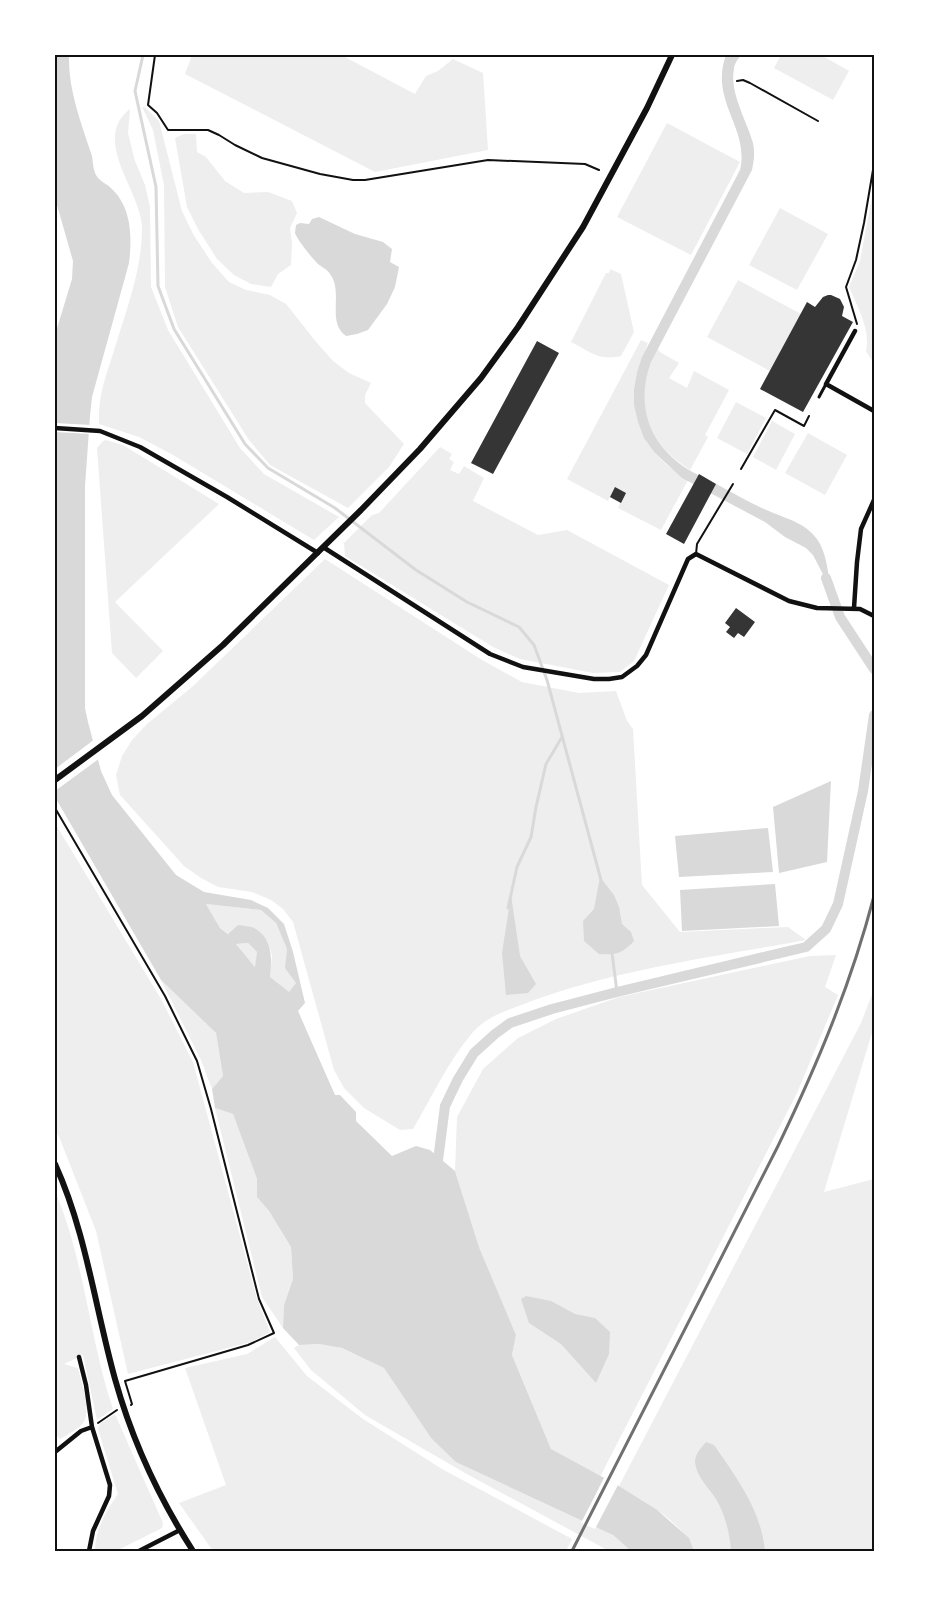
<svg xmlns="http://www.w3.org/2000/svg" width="929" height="1606" viewBox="0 0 929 1606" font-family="'Exo 2',sans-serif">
<rect width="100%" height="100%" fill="#fff"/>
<path fill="#eee" d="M192 55H341L415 94 426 76 438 71 453 59 483 73 488 150 375 172 185 74Z
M781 55H821L849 71 833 100 774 68Z
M142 107 146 108 159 121 182 211 193 234 212 263 229 282 246 290 270 295 286 304 317 343 333 361 349 373 371 383 365 395V403L404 444 389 467 348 508 270 465 249 440 178 327 165 287 164 186 153 130Z
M130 109 128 133 135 161 145 185 150 207 151 287 168 330 240 448 264 474 339 517 314 540 173 455 139 437 99 424C98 397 105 378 113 354 125 313 142 272 142 228 142 192 90 140 130 109Z
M667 123 740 162 691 255 617 217Z
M184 134H196L197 152 206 157 225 181 244 193 268 192 292 201 297 213 290 228 292 244 291 265 278 274 271 287 251 284 234 275 217 259 198 229 187 207 175 138Z
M874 186V364L866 351C871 330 857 306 849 287L860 261Z
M780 208 828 234 797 290 749 265Z
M610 269 621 274 634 332 621 356C598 361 591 352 571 342L606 273H609Z
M738 280 801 314 770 371 707 337Z
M641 340 648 343 637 372 634 389V405L655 453 667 465 688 480 661 530 618 508 620 503 610 497 608 501 567 479Z
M657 348 660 352 679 363 669 378 687 388 694 371 729 390 705 435 708 437 690 470C642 439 632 399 657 348Z
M736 402 766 418 747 454 717 438Z
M772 421 795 434 776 470 753 457Z
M808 433 847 455 825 495 785 473Z
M106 440 123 445 219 504 115 602 163 651 136 678 112 653 97 448 103 441Z
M440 447 452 454 449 459 454 462 450 470 459 474 464 466 484 478 473 501 538 535 567 530 669 585 634 661 620 672 593 673 520 659 493 647 345 556 344 543 372 515 379 513Z
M325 559 482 660 522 682 579 693 616 691 627 721 633 729 642 885 680 932 788 927 806 940C713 957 617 969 529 1002 509 1010 487 1016 473 1032 448 1061 432 1097 413 1129L400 1130 364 1108 344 1088 334 1070 293 922 283 909 271 900 252 892 218 887 201 878 184 866 120 795 116 775 122 756 132 740 147 724 192 687Z
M55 823 161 999 193 1062 257 1299 270 1332 251 1342 128 1374 96 1231 60 1139 55 1129Z
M206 904 261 910 276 923 287 949 286 968 296 983 289 993 270 977 272 955 267 940 229 934 220 928Z
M248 943 257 952 256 968 236 944Z
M836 955 825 987 838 995 797 1093 600 1477 551 1449 512 1355 516 1335 479 1247 455 1171 457 1117 483 1069 518 1038 556 1019 619 997 810 956Z
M161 980 216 1033 223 1076 212 1089 201 1060Z
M874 989V1026L824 1192 874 1179V1551H694C682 1521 646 1503 619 1486L861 1023Z
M215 1108 233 1114 257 1179V1197L269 1211 291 1247 293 1279 284 1305 283 1328 262 1297Z
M55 1191C85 1261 89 1338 113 1409L97 1420 83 1355 64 1364 78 1368C81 1382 92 1411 83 1423 78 1430 68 1434 60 1439L55 1434Z
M275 1337 307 1376 363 1419 442 1469 572 1539 566 1551H213L179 1503 226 1485 185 1368 247 1354Z
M319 1344 342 1348 384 1368 431 1438 613 1535 631 1551H609L465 1473 365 1415 311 1370 294 1348 299 1345Z
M115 1414 163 1523 162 1528 116 1551H95C95 1530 106 1511 118 1494L98 1429 100 1424Z"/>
<path fill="#d9d9d9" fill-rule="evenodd" d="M55 55H69C68 90 81 123 92 156 93 162 93 169 96 175 100 182 108 184 113 190 132 209 132 239 129 263L92 397 90 416 85 486V708L88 722 101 771 112 795 176 875 204 892 251 900 268 908 284 924 293 952 305 1003 298 1011 335 1095H340L356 1112V1121L392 1156 416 1146 430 1150 455 1171 479 1247 516 1335 512 1355 551 1449 619 1486 656 1509 689 1538 694 1551H631L613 1535 456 1462 431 1438 384 1368 342 1348 319 1344 299 1345 283 1328 284 1305 293 1279 291 1247 269 1211 257 1197V1179L233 1114 215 1108 212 1089 223 1076 216 1033 161 980 55 797V335L72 279 73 261 55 198ZM206 904 261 910 276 923 287 949 285 968 296 983 289 992 270 977C272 959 273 938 254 928 250 926 243 926 238 925L228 934 220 928ZM248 943 257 952 255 967 236 944Z
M726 55H741C738 59 734 64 734 69 729 92 747 121 753 143 755 152 754 161 752 170L651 362C638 397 644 433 674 459 687 471 705 478 720 486 737 495 754 505 771 512 788 519 805 523 817 539 827 553 828 574 831 590L813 555 806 548 785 537 765 522 682 478 655 453 644 438 638 422 634 405V389L637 372 642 357 740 170C750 128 709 101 726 55Z
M319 217 355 234 383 242 392 249 390 262 399 267 395 287 387 304 368 330 357 334 346 336C326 322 344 292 330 274 328 270 322 267 318 264 312 258 298 241 295 233L296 225 300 223 309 224 312 219Z
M831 781 827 862 779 873 773 807Z
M768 828 773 872 679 877 675 836Z
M600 877 614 895 619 907 622 924 631 932 634 941C622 954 615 955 599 954L584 941 583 921 594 909Z
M775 884 779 926 682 931 680 890Z
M511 895 520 956 536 984 528 993 506 995 502 953Z
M526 1296 551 1301 575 1314 595 1318 610 1332 609 1354 596 1383 561 1344 529 1323 521 1299Z
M706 1442 714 1445C737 1478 761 1510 765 1551H731C730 1534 725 1514 716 1499 709 1488 696 1476 695 1462 695 1454 701 1448 706 1442Z"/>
<path fill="#fff" d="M55 423 91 425 90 434 55 432Z
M95 739 100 758 55 791V769Z
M605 1476 619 1483 595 1529 581 1523Z"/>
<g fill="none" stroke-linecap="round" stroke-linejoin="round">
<path stroke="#d9d9d9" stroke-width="3" d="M143 55 135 91 156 187 158 286 174 329 245 444 268 468 335 508 416 570 467 602 519 627 534 645 547 680 601 880
M508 908 517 867 531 837 536 807 546 764 562 737
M612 953 617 992"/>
<path stroke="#d9d9d9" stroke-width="10" d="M826 578 840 617 874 669
M437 1168 445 1106 458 1079 474 1053 495 1034 510 1023 552 1009 617 992 806 947 826 929 838 904 863 791 874 715"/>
</g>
<path fill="#353535" d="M828 295H831L840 299 844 307 842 316 853 322 803 412 760 389 807 302 815 307 823 297Z
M537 341 559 353 493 474 471 463Z
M699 474 716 484 684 544 666 534Z
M615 487 626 493 621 503 610 497Z
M736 608 755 622 744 637 738 633 734 638 726 632 730 627 725 623Z"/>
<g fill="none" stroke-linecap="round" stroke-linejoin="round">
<path stroke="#111" stroke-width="2" d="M155 55 148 105 157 113 168 130H208L219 135 235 145 262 158 320 174 353 180H365L488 160 585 164 599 170
M857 324 846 287 856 260 864 223 874 164
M741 469 775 410 804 426 809 416
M55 808 165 996 197 1061 211 1109 259 1299 274 1333 248 1345 125 1381 132 1404 131 1405
M98 1423 117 1410"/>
<path stroke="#111" stroke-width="2" d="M737 81 743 80 750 83 818 121
M696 554 697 544 733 484"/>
<path stroke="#111" stroke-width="3" d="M819 397 826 384"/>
<path stroke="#111" stroke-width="4.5" d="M855 331 826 384 874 411
M55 428 100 431 140 447 227 497 318 553
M323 547 490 654 523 667 594 679H609L622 677 637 666 646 655 688 559 696 554 789 601 817 608 860 609 874 616
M854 608 857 562 861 529 874 500
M79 1357 86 1385 92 1427 110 1485 109 1496 93 1531 89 1551
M55 1452 81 1431 92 1427
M139 1551 180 1530"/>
<path stroke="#111" stroke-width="6" d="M55 780 142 716 223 645 361 510 420 449 481 378 518 327 583 227 647 108 672 55
M55 1164C86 1232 95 1307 115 1379 132 1440 159 1498 193 1551"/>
<path stroke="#707070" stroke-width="3" d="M572 1551 778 1146C818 1063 851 984 874 896"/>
</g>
<rect width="929" height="1606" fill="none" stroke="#ffffff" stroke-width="112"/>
<rect x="56" y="56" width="817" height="1494" fill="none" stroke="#111" stroke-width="2"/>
</svg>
